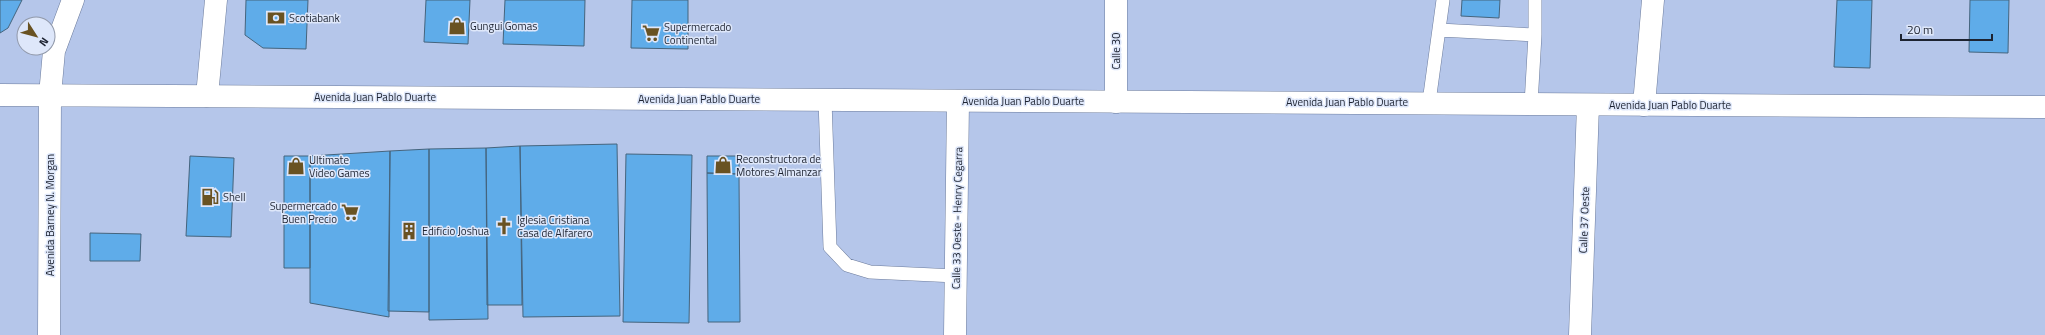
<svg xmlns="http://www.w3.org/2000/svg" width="2045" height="335" viewBox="0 0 2045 335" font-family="'Titillium Web',sans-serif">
<rect width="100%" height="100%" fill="#b5c6ea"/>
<path fill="#5face9" stroke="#45647d" d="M0 0H22L8 28 0 33Z
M246 0H308L306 49 263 48 245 35Z
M426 0H470L468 44 424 42Z
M505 0H585L584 46 503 44Z
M632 0H688V49L631 48Z
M1462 0H1500L1499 18 1461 16Z
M1837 0H1872L1870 68 1834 67Z
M1970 0H2009L2008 53 1969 52Z
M617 144 620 316 523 317 520 146Z
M520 146 522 305H487L486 148Z
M486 148 488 319 429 320V149Z
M429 149V312L388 311 390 151Z
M390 151 389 317 310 303V156Z
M626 154 692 155 689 323 623 322Z
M190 156 234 158 231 237 186 236Z
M284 156H310V268H284Z
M707 156H739V174L707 173Z
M707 173 739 174 740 322H708Z
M90 233 141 234 140 261H90Z"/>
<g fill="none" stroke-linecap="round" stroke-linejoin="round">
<g stroke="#6b7b9c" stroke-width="14">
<path id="lane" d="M1439 30 1535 35
M825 100 830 247 847 265 870 272 956 276
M1429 102 1443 0
M1531 104 1535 35V0"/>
</g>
<g stroke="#6b7b9c" stroke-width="23">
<path id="street" d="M1116 0V102
M50 95 54 51 73 0
M207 96 216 0
M1644 105 1653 0
M955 335 958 101
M1580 335 1588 105"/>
</g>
<g stroke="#6b7b9c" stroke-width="23">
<path id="secondary" d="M0 95 2045 107
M49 335 50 95"/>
</g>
<use href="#lane" stroke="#fff" stroke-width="13"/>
<use href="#street" stroke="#fff" stroke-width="22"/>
<use href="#secondary" stroke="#fff" stroke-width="22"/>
</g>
<defs>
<g id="bank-bare" transform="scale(1.38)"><path d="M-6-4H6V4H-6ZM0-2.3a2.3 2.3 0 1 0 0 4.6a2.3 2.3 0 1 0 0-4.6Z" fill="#695222" stroke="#dee7fa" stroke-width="2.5" paint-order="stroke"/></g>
<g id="shop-bare" transform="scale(1.38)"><path d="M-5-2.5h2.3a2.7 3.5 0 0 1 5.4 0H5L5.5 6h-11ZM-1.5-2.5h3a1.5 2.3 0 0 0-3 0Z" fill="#695222" stroke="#dee7fa" stroke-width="2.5" paint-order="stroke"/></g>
<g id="supermarket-bare" transform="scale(1.38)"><path d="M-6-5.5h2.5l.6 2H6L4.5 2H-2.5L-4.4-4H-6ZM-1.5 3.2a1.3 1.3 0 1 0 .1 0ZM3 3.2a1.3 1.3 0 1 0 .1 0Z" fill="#695222" stroke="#dee7fa" stroke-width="2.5" paint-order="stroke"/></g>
<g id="fuel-bare" transform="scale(1.38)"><path d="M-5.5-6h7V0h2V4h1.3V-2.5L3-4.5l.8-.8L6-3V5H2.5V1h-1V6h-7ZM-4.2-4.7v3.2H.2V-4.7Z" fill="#695222" stroke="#dee7fa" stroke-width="2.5" paint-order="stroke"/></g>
<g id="church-bare" transform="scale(1.38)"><path d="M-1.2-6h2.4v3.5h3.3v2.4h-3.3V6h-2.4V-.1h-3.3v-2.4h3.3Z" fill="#695222" stroke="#dee7fa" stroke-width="2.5" paint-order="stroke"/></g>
<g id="building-bare" transform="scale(1.38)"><path d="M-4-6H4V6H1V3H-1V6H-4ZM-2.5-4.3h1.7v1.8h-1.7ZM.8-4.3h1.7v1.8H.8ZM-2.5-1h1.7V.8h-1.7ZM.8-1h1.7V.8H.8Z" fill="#695222" stroke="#dee7fa" stroke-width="2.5" paint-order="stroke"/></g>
</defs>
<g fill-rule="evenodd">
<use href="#bank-bare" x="276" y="18"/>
<use href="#shop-bare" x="457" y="26"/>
<use href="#supermarket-bare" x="651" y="33"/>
<use href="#shop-bare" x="723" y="165"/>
<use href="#shop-bare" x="296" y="166"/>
<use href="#fuel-bare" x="210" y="197"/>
<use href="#supermarket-bare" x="350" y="212"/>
<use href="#church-bare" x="504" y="226"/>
<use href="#building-bare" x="409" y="231"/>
</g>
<g text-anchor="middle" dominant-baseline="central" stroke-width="3" stroke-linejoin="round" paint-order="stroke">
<g font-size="11" fill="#1d2331" stroke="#dee7fa" text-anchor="start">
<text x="289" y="18">Scotiabank</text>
<text x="470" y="26">Gungui Gomas</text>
<text x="664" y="27">Supermercado<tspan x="664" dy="13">Continental</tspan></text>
<text x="736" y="159">Reconstructora de<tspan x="736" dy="13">Motores Almanzar</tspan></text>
<text x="309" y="160">Ultimate<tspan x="309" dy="13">Video Games</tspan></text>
<text x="223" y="197">Shell</text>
<text x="337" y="206" text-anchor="end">Supermercado<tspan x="337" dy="13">Buen Precio</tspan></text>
<text x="517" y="220">Iglesia Cristiana<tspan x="517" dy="13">Casa de Alfarero</tspan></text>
<text x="422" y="231">Edificio Joshua</text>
</g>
<g font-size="11" fill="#1d2331" stroke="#dee7fa">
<text transform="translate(1116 51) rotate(-90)">Calle 30</text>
<text x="375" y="97">Avenida Juan Pablo Duarte</text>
<text x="699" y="99">Avenida Juan Pablo Duarte</text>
<text x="1023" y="101">Avenida Juan Pablo Duarte</text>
<text x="1347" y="102">Avenida Juan Pablo Duarte</text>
<text x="1670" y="105">Avenida Juan Pablo Duarte</text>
<text transform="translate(50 215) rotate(-90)">Avenida Barney N. Morgan</text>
<text transform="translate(957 218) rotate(-89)">Calle 33 Oeste - Henry Cegarra</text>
<text transform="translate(1584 220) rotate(-88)">Calle 37 Oeste</text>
</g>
</g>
<g transform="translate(36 36) rotate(126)"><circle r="19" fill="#dee7fa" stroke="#9199aa"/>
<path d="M0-3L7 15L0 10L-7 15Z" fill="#695222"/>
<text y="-6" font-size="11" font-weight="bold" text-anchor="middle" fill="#1d2331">N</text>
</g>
<path d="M1901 34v6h91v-6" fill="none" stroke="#1d2331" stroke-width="2"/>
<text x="1907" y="34" font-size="12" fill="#1d2331" stroke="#dee7fa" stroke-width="3" paint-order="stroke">20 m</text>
</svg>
